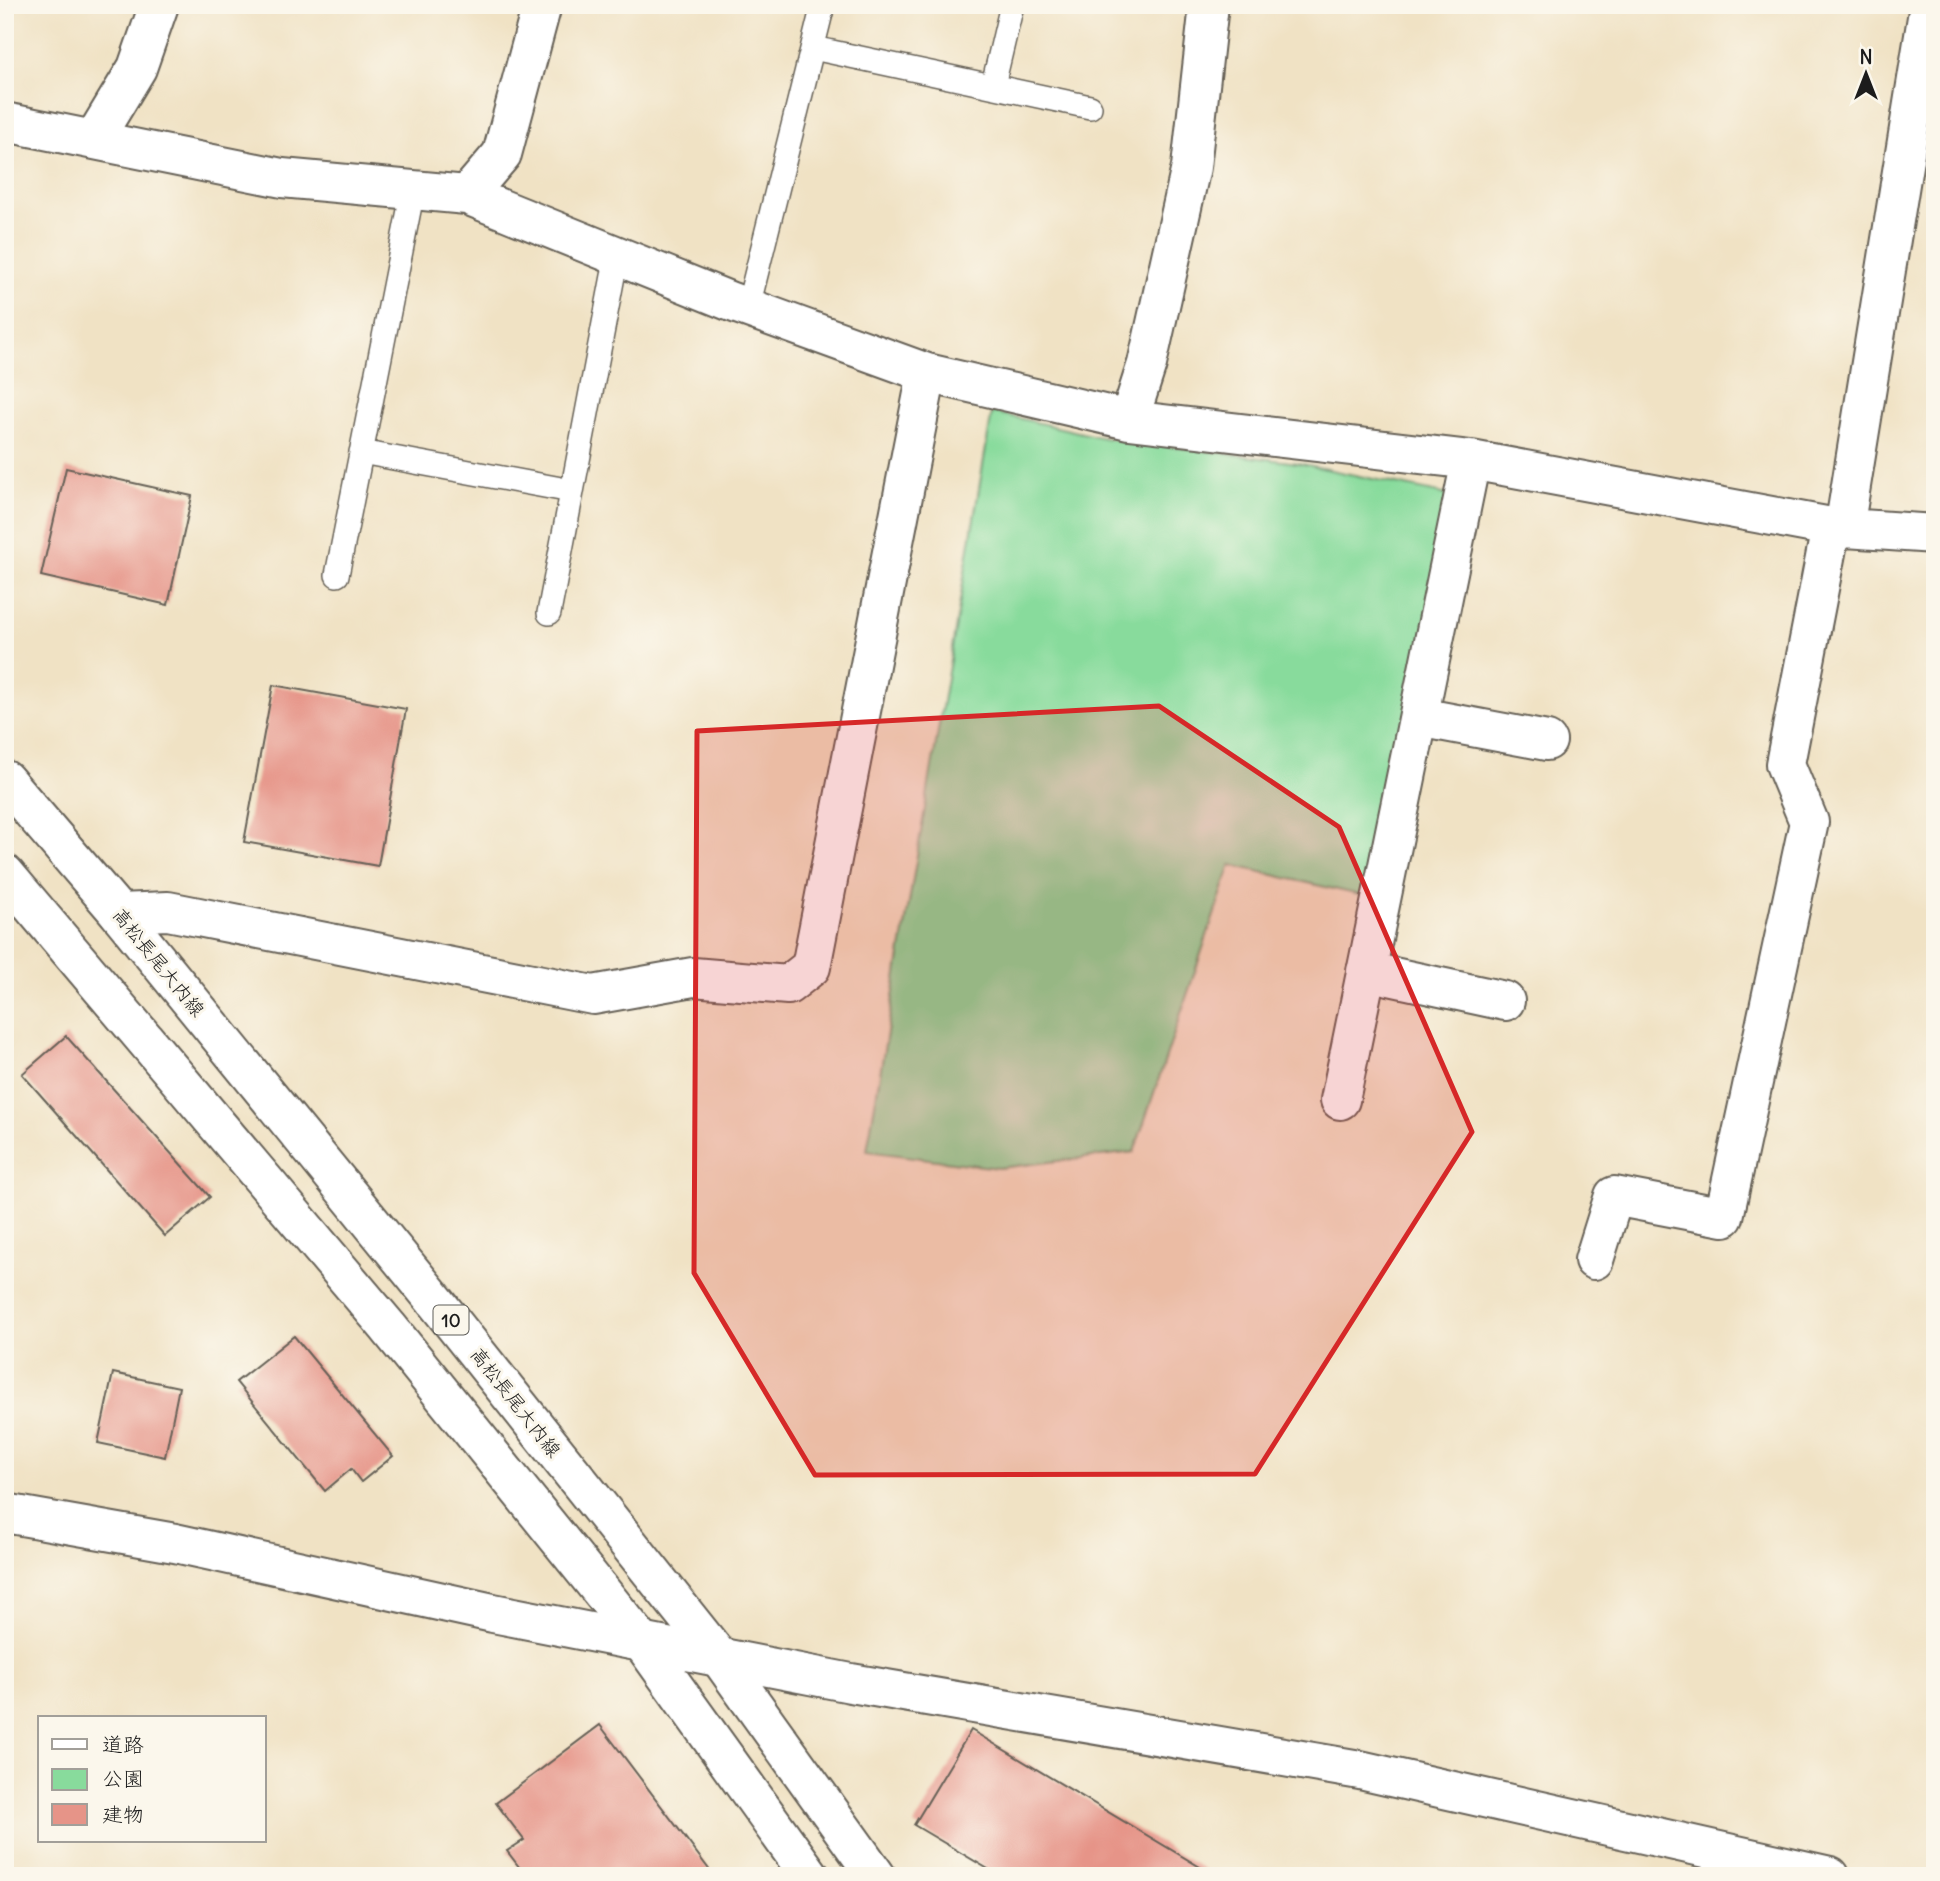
<svg xmlns="http://www.w3.org/2000/svg" width="1940" height="1881" viewBox="0 0 1940 1881" font-family="Delius,'Klee One',sans-serif">
<rect width="100%" height="100%" fill="#fbf7ec"/>
<filter id="ink" filterUnits="userSpaceOnUse"><feTurbulence type="fractalNoise" baseFrequency=".0143" numOctaves="2"/><feDisplacementMap in="SourceGraphic" scale="14" xChannelSelector="R" yChannelSelector="G"/><feConvolveMatrix kernelMatrix="1 2 1 2 8 2 1 2 1" color-interpolation-filters="sRGB"/></filter>
<filter id="wash" filterUnits="userSpaceOnUse"><feTurbulence type="fractalNoise" baseFrequency=".00686" numOctaves="4" result="noise"/><feDisplacementMap in="SourceGraphic" scale="28" xChannelSelector="R" yChannelSelector="G"/><feGaussianBlur stdDeviation="1.57" result="paint"/><feColorMatrix in="noise" values="0 0 0 0 0 0 0 0 0 0 0 0 0 0 0 0 0 1.4 0 .05"/><feComposite in="paint" operator="in"/></filter>
<g filter="url(#wash)">
<rect width="100%" height="100%" fill="#f0e2c4"/>
<path fill="#88db9c" stroke="#527c5c" stroke-width="2" d="M992 412 1104 438 1298 463 1453 496 1377 899 1231 865 1134 1152 998 1168 867 1151Z"/>
<g id="blocks">
<path fill="#e69488" d="M66 468 192 496 168 605 41 576Z
M273 685 406 709 378 866 244 842Z
M66 1036 210 1197 165 1236 22 1074Z
M294 1336 393 1456 361 1482 351 1469 325 1491 236 1382Z
M113 1373 179 1387 165 1457 98 1443Z
M600 1725 714 1876H526L507 1851 524 1840 496 1803Z
M971 1730 1215 1876H1000L914 1825Z"/>
</g>
</g>
<g filter="url(#ink)">
<use href="#blocks" fill-opacity="0" stroke="#666157" stroke-width="2"/>
<g fill="none" stroke-linecap="round" stroke-linejoin="round">
<g stroke="#666157" stroke-width="26">
<path id="lane" d="M813 48 1090 107
M993 85 1012 5
M748 307 823 5
M361 452 572 491
M337 575 413 190
M549 613 617 255"/>
</g>
<g stroke="#666157" stroke-width="42">
<path id="street" d="M5 122 282 178 467 195 729 301 927 373 1129 420 1471 460 1831 527 1935 534
M94 139 137 68 159 5
M467 195 502 154 542 5
M1129 420 1147 364 1191 167 1209 5
M1844 529 1929 5
M1419 717 1547 741
M119 913 168 911 593 995 693 977 788 985 811 967 927 373
M1366 971 1505 1001
M1340 1100 1471 460
M1594 1260 1614 1196 1724 1217 1809 822 1785 764 1831 527
M5 1513 175 1543 493 1613 851 1683 1360 1770 1830 1876"/>
</g>
<g stroke="#666157" stroke-width="42">
<path id="primary" d="M5 780 119 913 436 1302 719 1657 876 1876
M5 874 388 1327 642 1642 810 1876"/>
</g>
<use href="#lane" stroke="#fff" stroke-width="23"/>
<use href="#street" stroke="#fff" stroke-width="38"/>
<use href="#primary" stroke="#fff" stroke-width="38"/>
</g>
</g>
<path fill="#d62828" fill-opacity="0.2" stroke="#d62828" stroke-width="5" stroke-linejoin="round" d="M1159 706 1339 827 1472 1132 1255 1474 815 1475 694 1273 697 731Z"/>
<g text-anchor="middle" dominant-baseline="central" stroke-width="6" stroke-linejoin="round" paint-order="stroke">
<rect fill="#fbf7ec" stroke="#5f5e5a" stroke-width="2" x="433.5" y="1305.5" width="35" height="29" rx="5"/>
<g font-size="18" font-weight="bold" fill="#1c1c1c">
<text x="451" y="1320">10</text>
</g>
<g font-size="19" fill="#1c1c1c" stroke="#fbf7ec">
<text transform="translate(159 962) rotate(51)">高松長尾大内線</text>
<text transform="translate(516 1402) rotate(52)">高松長尾大内線</text>
</g>
</g>
<rect width="1940" height="1881" fill="none" stroke="#fbf7ec" stroke-width="28"/>
<rect x="38" y="1716" width="228" height="126" fill="#fbf7ec" stroke="#a29f99" stroke-width="2"/>
<rect x="52" y="1739" width="35" height="10" fill="#ffffff" stroke="#a29f99" stroke-width="2"/>
<text x="102" y="1752" font-size="21" fill="#1c1c1c">道路</text>
<rect x="52" y="1769" width="35" height="21" fill="#88db9c" stroke="#a29f99" stroke-width="2"/>
<text x="102" y="1786" font-size="21" fill="#1c1c1c">公園</text>
<rect x="52" y="1804" width="35" height="21" fill="#e69488" stroke="#a29f99" stroke-width="2"/>
<text x="102" y="1822" font-size="21" fill="#1c1c1c">建物</text>
<g transform="translate(1866 74)" stroke="#fbf7ec" stroke-width="5" paint-order="stroke">
<path d="M0-5L12 26L0 18L-12 26Z" fill="#1c1c1c"/>
<text y="-10" font-size="19" font-weight="bold" text-anchor="middle" fill="#1c1c1c">N</text>
</g>
</svg>
